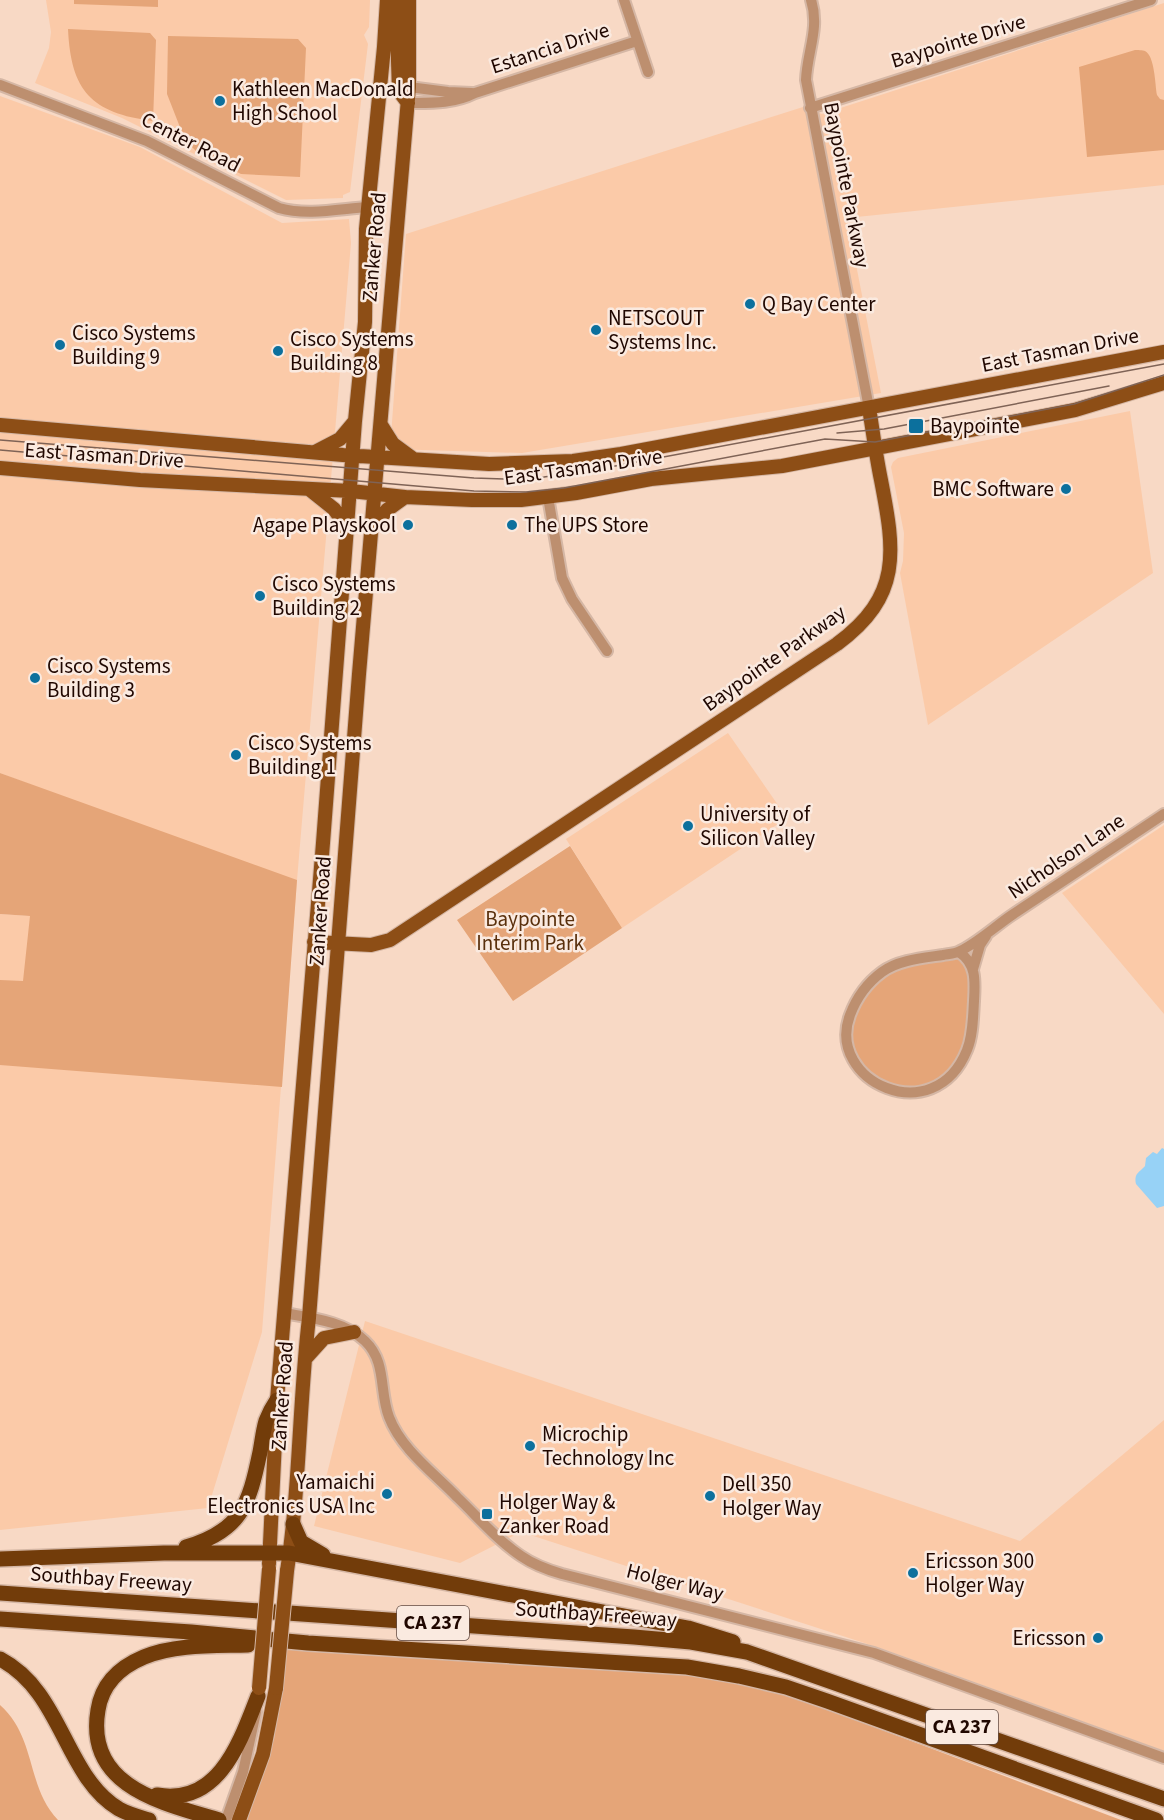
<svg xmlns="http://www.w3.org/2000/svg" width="1164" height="1820" viewBox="0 0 1164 1820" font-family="'Source Sans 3',sans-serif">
<rect width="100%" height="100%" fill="#f8d9c5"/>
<path fill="#fbcaa8" d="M46 0H370L369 27 364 35 368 44 350 192 343 195V198L286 200 122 118 35 83 49 48 51 32Z
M1164 3V185L847 218 881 393 522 453 390 449 406 234 803 107 822 114Z
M0 96 140 147 282 223 349 219 351 243 297 880 262 1332 208 1508 0 1530V914L30 916 37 787 0 773Z
M1130 411 1153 573 928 725 900 573 903 561 904 533 891 467 893 462 898 458Z
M728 733 787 818 622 928 566 839Z
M1164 825V1014L1062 893Z
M365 1321 1020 1541 1164 1420V1751L883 1649 521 1532 460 1563 314 1526Z"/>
<path fill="#e5a578" d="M74 0H158V7L74 4Z
M68 29 150 33 156 40 153 121C91 113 71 91 68 29Z
M168 36 298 39 306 48 300 177 241 174 196 151 185 140 167 94Z
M1135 50C1137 50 1143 50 1145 51 1155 56 1155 85 1157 95L1160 99 1164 100V150L1087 157 1079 67Z
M0 773 297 880 282 1087 0 1065V980L23 981 30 916 0 914Z
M570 846 622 928 513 1001 457 920Z
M958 955 970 970V1019L964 1048 951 1071 921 1089 906 1090 876 1079 852 1051 850 1024 864 994 884 974 906 965Z
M286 1641 739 1676 1121 1820H245L274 1739Z
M0 1705C37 1738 26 1787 58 1820H0Z"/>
<path fill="#97d2f6" d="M1162 1148 1164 1149V1206L1157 1208 1136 1184C1134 1173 1139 1173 1145 1166L1146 1158 1153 1152 1157 1154Z"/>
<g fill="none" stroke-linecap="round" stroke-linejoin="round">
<g stroke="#d5b7a5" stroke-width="14">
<path id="minor" d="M624 0 648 72
M811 0C820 28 807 52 806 80L869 408
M0 85 147 141 279 208C307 216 339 209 368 207
M409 87 448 92 472 93
M408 103C432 103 453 104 475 93L637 41
M810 108 1151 0
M548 497 562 578 572 599 607 651
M959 952C977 964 975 982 974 1001 973 1017 973 1036 967 1050 934 1132 825 1081 850 1015 856 999 867 983 882 972 898 960 923 958 943 955 948 954 955 954 960 951 976 944 997 925 1012 915 1063 881 1113 848 1164 814
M973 969 980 945 986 936
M284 1313C311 1318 344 1321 365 1341 387 1362 379 1391 389 1417 401 1449 434 1473 457 1497 478 1517 497 1540 521 1556 534 1565 548 1570 562 1574L874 1653 1164 1758
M226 1820 243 1772 256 1712"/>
</g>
<g stroke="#d5b7a5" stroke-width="16">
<path id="major" d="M396 0 399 91 408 103
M0 425 343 455 489 464 573 461 621 454 1164 352
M381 425 393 444 412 458
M315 452 340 439 355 421
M0 468 140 480 351 491 405 497 472 500H521L576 493 651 479 782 466 1075 410 1164 383
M309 489 334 509 348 528
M372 528 387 510 405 497
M314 942 371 945 390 940 837 644C902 596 895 552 881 480 876 456 873 432 869 408
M305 1359 324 1338 354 1332
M269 1564 277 1400 323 843 355 421 365 322 366 229 384 47 387 0
M287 1571C300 1487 299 1402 309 1318L359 674 409 87V0
M239 1820 263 1754 276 1688"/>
</g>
<g stroke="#d5b7a5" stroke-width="18">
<path id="highway" d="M293 1524 301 1542 323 1555
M186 1547C241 1531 249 1505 260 1452 262 1442 263 1431 266 1421 269 1413 273 1406 277 1400
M0 1559 164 1553H289L688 1628 733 1642
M0 1593 634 1637 691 1642 747 1652 1164 1799
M0 1619 191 1632 308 1643 687 1667 739 1676 786 1687 827 1701 1156 1820
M0 1659C63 1692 64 1776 119 1809 128 1814 139 1817 149 1820
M157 1795C219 1806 240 1742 258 1696
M219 1820C163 1803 85 1787 98 1710 102 1684 120 1667 144 1657 176 1644 214 1646 248 1645"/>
</g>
<use href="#minor" stroke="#bd8f6f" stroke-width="10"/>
<use href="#major" stroke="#8d4e16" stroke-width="14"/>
<use href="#highway" stroke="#723c0a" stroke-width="15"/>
<path stroke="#7f6356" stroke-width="1.5" d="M837 433 884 429 1109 386
M0 440 474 478 504 479 544 477 599 469 1164 364
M0 450 474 491 526 492 564 488 825 439 875 442 1074 404 1164 375"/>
<g stroke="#d5b7a5" stroke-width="16" stroke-linecap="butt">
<path id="major-bridge" d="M259 1688 269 1569
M276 1688 287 1571"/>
</g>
<use href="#major-bridge" stroke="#8d4e16" stroke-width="14"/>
</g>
<g fill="#0c709d" stroke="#faeae0" stroke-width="2">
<circle cx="220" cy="101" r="6"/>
<circle cx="750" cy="304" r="6"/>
<circle cx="596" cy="330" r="6"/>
<circle cx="60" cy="345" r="6"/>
<circle cx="278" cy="351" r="6"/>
<rect x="908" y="418" width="16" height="16" rx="3"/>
<circle cx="1066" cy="489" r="6"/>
<circle cx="408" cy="525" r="6"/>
<circle cx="512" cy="525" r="6"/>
<circle cx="260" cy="596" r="6"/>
<circle cx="35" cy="678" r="6"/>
<circle cx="236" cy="755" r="6"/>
<circle cx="688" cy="826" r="6"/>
<circle cx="530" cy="1446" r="6"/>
<circle cx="387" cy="1494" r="6"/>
<circle cx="710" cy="1496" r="6"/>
<rect x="481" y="1508" width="12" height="12" rx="3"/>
<circle cx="913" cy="1573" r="6"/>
<circle cx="1098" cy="1638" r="6"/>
</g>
<g text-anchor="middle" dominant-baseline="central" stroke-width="5" stroke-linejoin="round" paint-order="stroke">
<g fill="#faeae0" stroke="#614b43" stroke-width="1.5">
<rect x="397" y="1606" width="72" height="34" rx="4.5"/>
<rect x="926" y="1710" width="72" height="34" rx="4.5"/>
</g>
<g font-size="20" font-weight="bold" fill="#200700">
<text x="433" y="1623">CA 237</text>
<text x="962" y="1727">CA 237</text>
</g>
<g font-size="21" fill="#200700" stroke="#faeae0">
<text transform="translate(958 41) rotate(-17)">Baypointe Drive</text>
<text transform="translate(550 48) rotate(-18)">Estancia Drive</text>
<text transform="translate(191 142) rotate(27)">Center Road</text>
<text transform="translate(847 185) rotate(79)">Baypointe Parkway</text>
<text transform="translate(374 247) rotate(-85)">Zanker Road</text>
<text transform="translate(1060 350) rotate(-11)">East Tasman Drive</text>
<text transform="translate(104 455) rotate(4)">East Tasman Drive</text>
<text transform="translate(583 467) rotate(-8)">East Tasman Drive</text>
<text transform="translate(774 658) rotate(-35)">Baypointe Parkway</text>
<text transform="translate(1066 856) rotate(-34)">Nicholson Lane</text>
<text transform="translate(320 911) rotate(-86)">Zanker Road</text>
<text transform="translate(282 1396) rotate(-86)">Zanker Road</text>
<text transform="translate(111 1579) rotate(4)">Southbay Freeway</text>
<text transform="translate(675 1582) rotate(14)">Holger Way</text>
<text transform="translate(596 1614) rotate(4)">Southbay Freeway</text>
</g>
<g font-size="21" fill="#200700" stroke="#faeae0" text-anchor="start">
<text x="232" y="89">Kathleen MacDonald<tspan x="232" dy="24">High School</tspan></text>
<text x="762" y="304">Q Bay Center</text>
<text x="608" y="318">NETSCOUT<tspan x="608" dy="24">Systems Inc.</tspan></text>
<text x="72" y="333">Cisco Systems<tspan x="72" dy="24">Building 9</tspan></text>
<text x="290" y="339">Cisco Systems<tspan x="290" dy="24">Building 8</tspan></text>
<text x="930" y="426">Baypointe</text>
<text x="1054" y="489" text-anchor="end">BMC Software</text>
<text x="396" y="525" text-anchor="end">Agape Playskool</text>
<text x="524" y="525">The UPS Store</text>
<text x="272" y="584">Cisco Systems<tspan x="272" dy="24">Building 2</tspan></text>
<text x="47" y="666">Cisco Systems<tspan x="47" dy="24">Building 3</tspan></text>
<text x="248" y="743">Cisco Systems<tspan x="248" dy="24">Building 1</tspan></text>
<text x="700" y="814">University of<tspan x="700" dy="24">Silicon Valley</tspan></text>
<text x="542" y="1434">Microchip<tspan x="542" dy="24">Technology Inc</tspan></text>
<text x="375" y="1482" text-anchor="end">Yamaichi<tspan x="375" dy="24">Electronics USA Inc</tspan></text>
<text x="722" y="1484">Dell 350<tspan x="722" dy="24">Holger Way</tspan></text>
<text x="499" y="1502">Holger Way &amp;<tspan x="499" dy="24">Zanker Road</tspan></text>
<text x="925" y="1561">Ericsson 300<tspan x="925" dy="24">Holger Way</tspan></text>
<text x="1086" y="1638" text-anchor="end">Ericsson</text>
</g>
<g font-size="21" fill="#5a300c" stroke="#faeae0">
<text x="530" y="919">Baypointe<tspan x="530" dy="24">Interim Park</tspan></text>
</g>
</g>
</svg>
